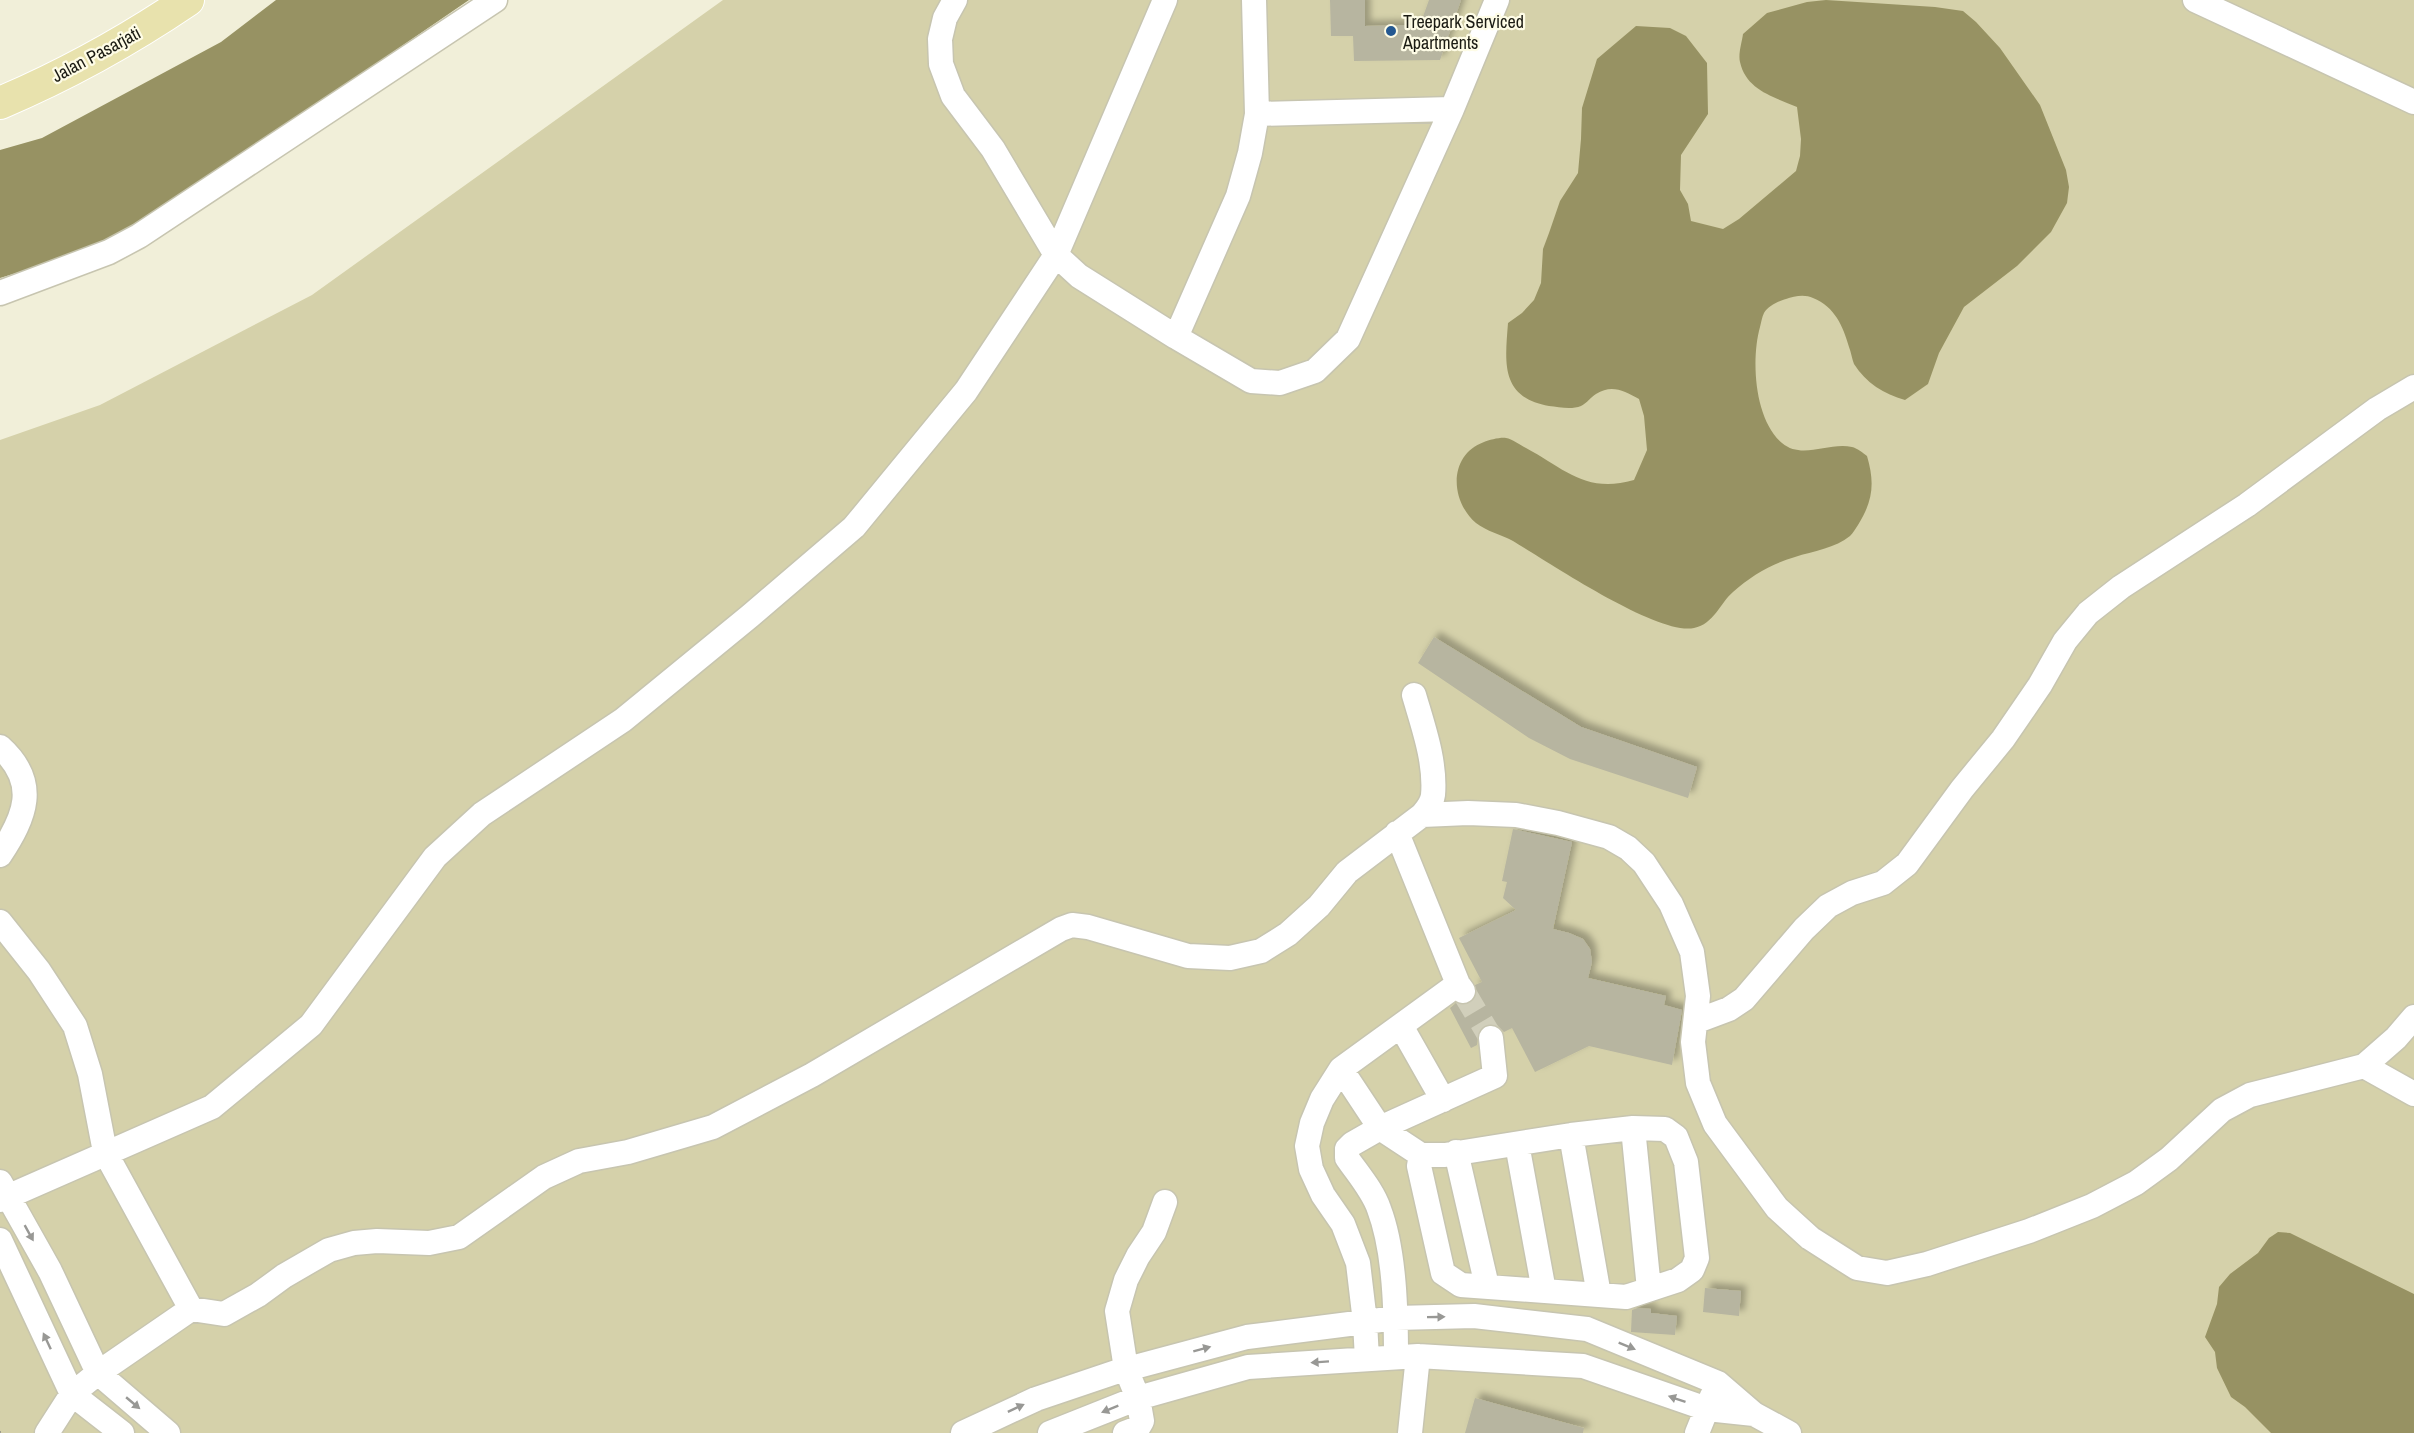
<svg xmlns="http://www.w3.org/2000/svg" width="2414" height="1433" viewBox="0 0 2414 1433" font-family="'Archivo Narrow',sans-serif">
<defs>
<filter id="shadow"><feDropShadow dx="5.5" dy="-5.5" stdDeviation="3" flood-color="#0004"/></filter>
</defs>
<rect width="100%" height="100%" fill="#f1efd9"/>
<path fill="#d5d1aa" d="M723 0H2414V1433H0V440L100 405 312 295Z"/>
<path fill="#979263" d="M276 0H469L168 206 95 249 0 278V150L42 138 221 42Z
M1826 0 1935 7 1963 11 1976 22 2000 48 2040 105 2066 170 2069 187 2067 203 2051 232 2017 266 1964 307 1939 353 1928 384 1905 400C1884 394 1866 383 1854 364 1852 359 1851 352 1849 347 1843 326 1835 307 1813 298 1805 294 1794 296 1786 299 1779 301 1768 306 1764 313 1762 317 1761 323 1760 327 1751 359 1754 419 1782 443 1802 460 1828 442 1852 447 1857 448 1863 453 1867 456 1875 483 1873 501 1858 525 1856 528 1853 533 1850 536 1836 548 1813 551 1795 557 1771 564 1752 575 1733 592 1720 603 1714 624 1694 628 1658 636 1548 562 1513 541 1502 535 1486 531 1476 523 1450 501 1448 455 1484 442 1489 440 1501 437 1506 438 1512 439 1520 445 1526 448 1565 469 1586 494 1634 480L1647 450 1644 416 1639 399C1624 391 1612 384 1596 394 1591 397 1587 403 1581 406 1571 410 1559 407 1549 406 1500 397 1505 363 1508 323L1522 313 1534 300 1541 283 1543 249 1549 233 1560 201 1578 173 1581 139 1582 108 1597 59 1636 26 1670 28 1686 36 1707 63 1708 114 1681 155 1680 190 1688 204 1691 221 1723 229 1739 219 1796 171 1800 156 1801 139 1797 107C1774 97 1746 90 1740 62 1738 54 1742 42 1743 34L1767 13 1807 2Z
M2278 1232 2290 1233 2414 1294V1433H2271L2245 1407 2231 1397 2217 1368 2215 1352 2205 1337 2217 1304 2219 1287 2230 1274 2258 1253 2269 1238Z"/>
<path fill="#b7b5a0" filter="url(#shadow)" d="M1330 0H1365V26L1420 25 1429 0H1461L1440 60 1354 61 1353 36H1331Z
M1434 637 1581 727 1697 767 1688 798 1570 759 1529 738 1418 663Z
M1513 829 1572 842 1553 929 1569 933 1583 939 1590 949 1592 962 1588 978 1666 996 1664 1005 1682 1010 1672 1065 1589 1046 1535 1072 1512 1028 1504 1032 1497 1025 1490 1024 1483 1026 1478 1032 1477 1045 1471 1048 1450 1008 1456 1003 1464 1005 1472 1002 1476 996 1475 985 1482 982 1459 938 1516 910 1503 898 1507 882 1502 881Z
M1705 1288 1741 1291 1739 1316 1703 1312Z
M1638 1308 1651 1309V1313L1677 1316 1675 1335 1631 1332 1632 1310Z
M1475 1398 1584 1428 1583 1433H1465Z"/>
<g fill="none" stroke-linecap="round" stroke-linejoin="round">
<path stroke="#d1cfbb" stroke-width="24" stroke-dasharray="24 12" stroke-linecap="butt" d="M1463 991 1491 1038"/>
<g stroke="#c7c5b0" stroke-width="27">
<path id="minor" d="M955 0 945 18 940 39 941 64 953 96 993 149 1056 255 1079 276 1176 337 1251 381 1280 383 1315 371 1348 339 1452 109 1497 0
M2195 0 2414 102
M1257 114 1452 109
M0 293 109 252 139 236 495 0
M1176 337 1238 196 1250 153 1257 114 1254 0
M0 747C40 783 25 817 0 855
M1422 815 1468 813 1516 815 1558 823 1609 837 1628 848 1644 863 1671 904 1692 952 1698 996 1693 1042 1698 1083 1715 1124 1777 1208 1810 1238 1857 1268 1887 1273 1927 1264 2029 1231 2092 1206 2136 1183 2169 1159 2222 1110 2250 1095 2364 1066 2396 1038 2414 1017
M1397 833 1458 984 1463 991
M0 922 39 971 75 1026 90 1074 105 1152 191 1309 224 1314 258 1295 284 1276 329 1250 354 1243 377 1241 429 1243 459 1237 544 1177 579 1161 628 1152 713 1127 812 1075 1061 929 1072 925 1088 927 1188 956 1230 958 1261 951 1288 934 1319 906 1347 872 1422 815C1427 809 1432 804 1433 795 1436 762 1423 726 1414 695
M1697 1021 1729 1009 1744 999 1804 929 1828 906 1852 893 1883 883 1907 864 1962 789 2003 739 2040 685 2065 641 2088 613 2121 587 2247 505 2377 409 2414 387
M1401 1026 1443 1100
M2364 1066 2414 1094
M1341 1069 1380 1128 1421 1155H1445L1571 1135 1633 1128 1665 1129 1676 1137 1686 1162 1697 1258 1692 1270 1678 1280 1626 1297 1461 1285 1443 1273 1419 1166 1421 1155
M1633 1128 1649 1289
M1571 1135 1599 1295
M1517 1144 1544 1291
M1456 1152 1487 1286
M0 1182 50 1271 98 1373 168 1433
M0 1200 212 1107 311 1025 435 857 482 814 623 720 750 616 854 527 966 391 1056 255 1165 0
M0 1240 72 1394 122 1433
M1396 1357C1396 1313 1395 1251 1379 1209 1373 1191 1358 1174 1347 1158V1149L1352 1144 1380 1128 1495 1076 1491 1038
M1367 1359 1365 1322 1358 1263 1343 1224 1323 1195 1311 1169 1307 1146 1312 1123 1322 1099 1341 1069 1458 984
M47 1433 72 1394 98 1373 191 1309
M963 1433 1036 1399 1116 1372 1247 1337 1396 1318 1474 1316 1587 1329 1718 1383 1754 1414 1789 1433
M1050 1433 1138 1398 1248 1367 1418 1356 1583 1366 1707 1409 1754 1414
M1125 1433 1138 1428 1142 1421 1138 1398 1126 1369 1117 1311 1126 1280 1138 1256 1154 1232 1165 1202
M1410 1433 1418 1356
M1697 1433 1712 1396"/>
</g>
<g stroke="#fff" stroke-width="34">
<path id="major" d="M0 103C66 75 129 40 188 0"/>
</g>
<path stroke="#9e9c8c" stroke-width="4" stroke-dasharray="4.5 3" stroke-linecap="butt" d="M0 1433H1"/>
<use href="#minor" stroke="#fff" stroke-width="24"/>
<use href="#major" stroke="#e8e2ad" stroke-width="32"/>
</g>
<defs><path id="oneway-solid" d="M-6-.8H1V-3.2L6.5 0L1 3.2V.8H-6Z" transform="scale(1.5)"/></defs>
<g fill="#989895">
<use href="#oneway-solid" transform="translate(29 1233) rotate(61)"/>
<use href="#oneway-solid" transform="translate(1436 1317) rotate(-1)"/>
<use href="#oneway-solid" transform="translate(47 1341) rotate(-115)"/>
<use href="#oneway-solid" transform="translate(1627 1346) rotate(22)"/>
<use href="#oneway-solid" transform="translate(1202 1349) rotate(-15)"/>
<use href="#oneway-solid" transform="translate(1320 1362) rotate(176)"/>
<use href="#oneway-solid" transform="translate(1677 1399) rotate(-161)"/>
<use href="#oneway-solid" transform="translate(133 1403) rotate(40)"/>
<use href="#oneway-solid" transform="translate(1016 1408) rotate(-25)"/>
<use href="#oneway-solid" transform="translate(1110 1409) rotate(158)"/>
</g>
<circle fill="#245891" stroke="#fefce6" stroke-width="2" cx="1391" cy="31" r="6"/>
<g text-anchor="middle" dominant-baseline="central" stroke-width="4.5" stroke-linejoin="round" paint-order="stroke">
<g font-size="18" fill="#1b1b13" stroke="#fefce6" text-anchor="start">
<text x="1403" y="21">Treepark Serviced<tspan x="1403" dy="21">Apartments</tspan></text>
</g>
<g font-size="18" fill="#1b1b13" stroke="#fefce6">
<text transform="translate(96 54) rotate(-28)">Jalan Pasarjati</text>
</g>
</g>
</svg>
